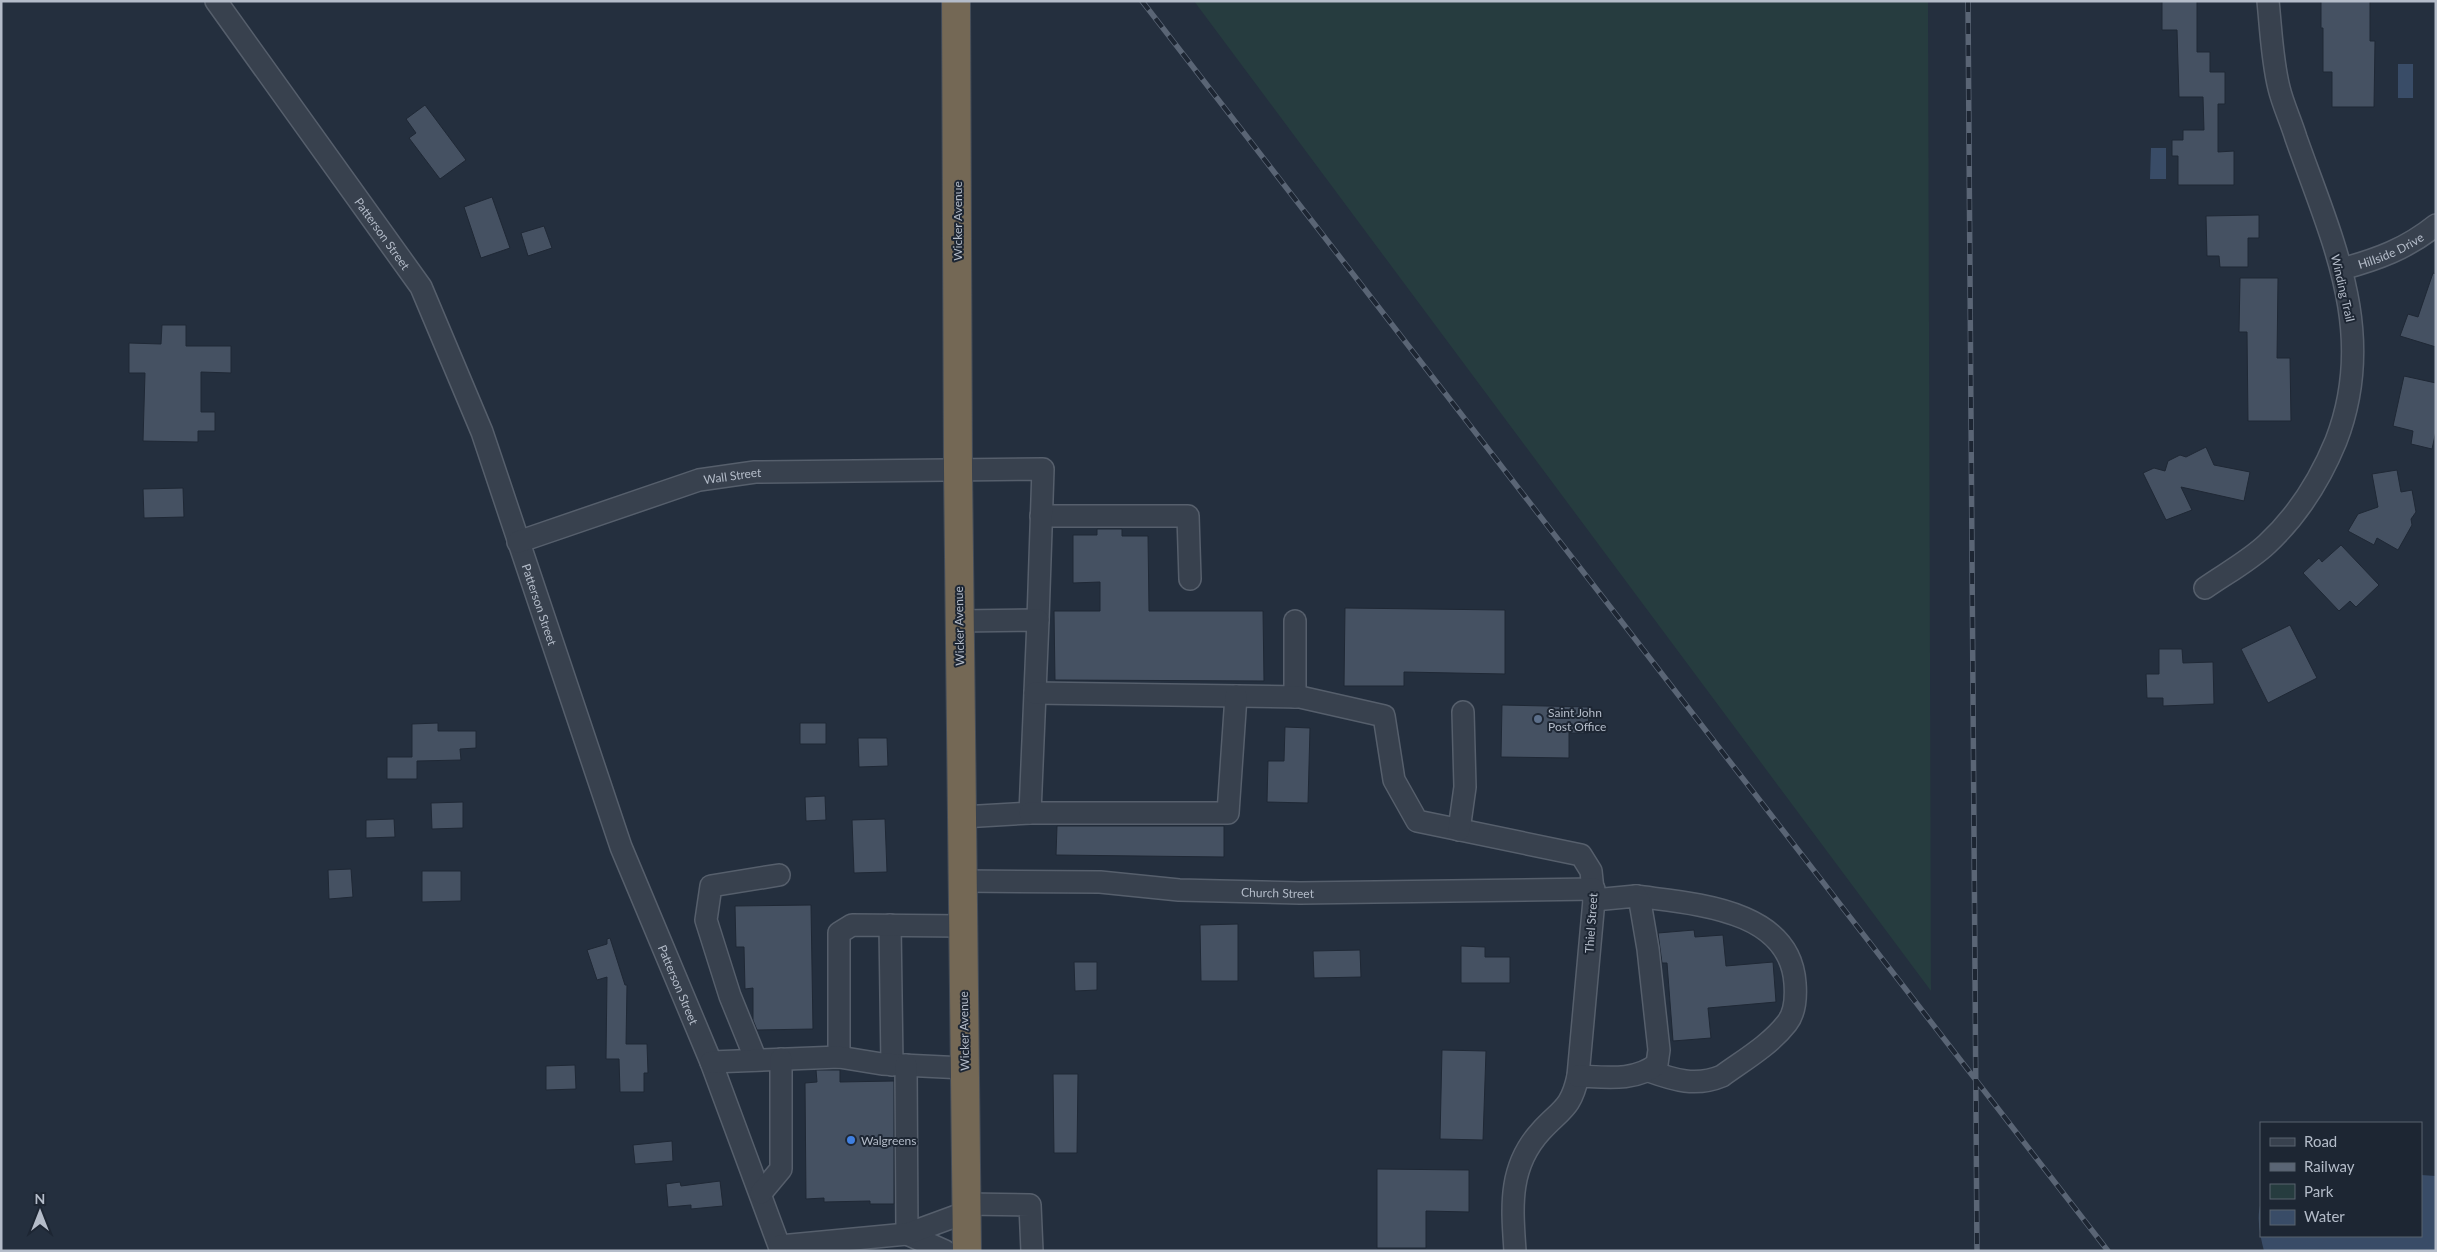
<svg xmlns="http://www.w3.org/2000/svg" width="2437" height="1252" viewBox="0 0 2437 1252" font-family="Lato,sans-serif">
<rect width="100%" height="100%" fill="#242f3e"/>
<path fill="#263c3f" d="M1194 1H1928L1931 991Z"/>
<path fill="#394c67" d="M2398 64H2413V98H2398Z
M2151 148H2166V179H2150Z
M2421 1175 2436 1176V1251H2264C2260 1235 2256 1218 2261 1202V1236H2421Z"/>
<path fill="#455162" stroke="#1f2835" d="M2162 1H2197V52H2210V72H2225V104H2218V152L2234 151V185H2178V156H2172V140H2183V130H2204L2203 97H2179L2177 30H2162Z
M2321 1H2370V41H2375L2374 107H2332V72H2323V28H2321Z
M425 105 466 160 440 179 409 138 416 133 406 119Z
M492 197 510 248 481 258 464 207Z
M2259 215V238H2248V267H2220L2219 256H2207L2206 216Z
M544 226 552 248 528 256 521 233Z
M2433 273 2436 274V347L2400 336 2408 314 2418 317Z
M2240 278H2278L2277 358H2290L2291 421H2248L2247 332H2239Z
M162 325H186V346H231V373L201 372V412H215V431H198V442L143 441 145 373H129V343L161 344Z
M2404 376 2436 383V431L2432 449 2411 444 2413 431 2393 426Z
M2206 447 2214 465 2250 472 2244 501 2181 487 2192 510 2166 520 2143 473 2154 468 2165 471 2168 461 2180 455 2186 457Z
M2397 470 2401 492 2412 490 2416 512 2411 519 2412 525 2398 550 2377 538 2374 545 2348 531 2358 514 2378 507 2372 474Z
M183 488 184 517 144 518 143 489Z
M1097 529H1122V536H1148L1149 611H1263L1264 681 1055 680 1054 611H1100V582L1073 583V535H1097Z
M2341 545 2379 585 2356 607 2350 601 2339 611 2303 573 2319 558 2322 562Z
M1345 608 1505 610V674L1404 672V686H1344Z
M2290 625 2317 678 2268 703 2241 649Z
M2159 649H2182L2183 663 2213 662 2214 704 2163 706V698H2147L2146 674H2159Z
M1502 705 1589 707 1588 733H1569V758L1501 757Z
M438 723V731H476V748L460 749 461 760 417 761V779H387V757H412V724Z
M800 723H826V744H800Z
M1285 727 1310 728 1308 803 1267 802 1268 761H1284Z
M858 738H887L888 766 859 767Z
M825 796 826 820 806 821 805 797Z
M463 802V828L432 829 431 803Z
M394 819 395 837 366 838V820Z
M885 819 887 872 854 873 852 820Z
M1057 826H1224V857L1056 855Z
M351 869 353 897 329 899 328 870Z
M422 871H461V901L422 902Z
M811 905 813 1029 757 1030 753 1020V988L745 989 744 947H736L735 906Z
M1238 924V981H1201L1200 925Z
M1694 930 1695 937 1723 935 1726 966 1773 962 1776 1002 1708 1008 1711 1038 1673 1041 1667 963H1662L1658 933Z
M610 938 625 985H627L626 1044H647L648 1073H644V1092H620L619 1059H606L607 977 597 980 587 950 607 944V939Z
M1461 946 1485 947V957H1510V983H1461Z
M1360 950 1361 977 1314 978 1313 951Z
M1074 962H1097V990L1075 991Z
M1442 1050 1486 1051 1483 1140 1440 1139Z
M575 1065 576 1089 546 1090V1066Z
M816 1070H840V1082L894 1081V1204H870V1201L824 1202V1198L806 1199 805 1083 817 1082Z
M1053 1074H1078L1077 1153H1054Z
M672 1141 673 1161 635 1164 633 1145Z
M1377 1169 1469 1170V1212L1426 1211V1248H1377Z
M720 1181 723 1206 691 1209V1205L668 1207 666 1184 680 1182 681 1186Z"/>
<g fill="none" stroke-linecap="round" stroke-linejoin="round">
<g stroke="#565f6c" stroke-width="24">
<g id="minor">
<path id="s1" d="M216 1 421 287 482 432 621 847 711 1062 781 1251"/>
<path id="s2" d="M2342 269C2378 259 2406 249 2436 225"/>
<path d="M1041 516H1188L1190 579"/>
<path id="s3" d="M518 542 699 480 755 472 1043 469 1038 620"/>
<path d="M2205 588C2225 574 2249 561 2267 544 2297 516 2320 480 2336 441 2378 333 2332 240 2296 138 2291 121 2283 105 2279 88 2272 60 2271 30 2268 1"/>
<path d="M959 621 1038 620 1030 813 962 817"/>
<path d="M1295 621V697"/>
<path d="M1035 693 1300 697 1384 716 1394 780 1417 821 1581 855 1591 871 1594 900 1578 1076C1571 1109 1561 1109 1541 1131 1508 1167 1512 1207 1515 1251"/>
<path d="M1030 813H1228L1236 696"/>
<path d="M1459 830 1465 787 1463 712"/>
<path id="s4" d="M962 881 1100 882 1179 890 1300 893 1594 889"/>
<path d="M1636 896C1692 904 1790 908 1795 983 1796 996 1795 1013 1787 1023 1770 1045 1744 1060 1722 1076 1696 1087 1674 1080 1649 1071"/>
<path d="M890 925 892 1065"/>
<path d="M839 1057V933L852 925 963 926"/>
<path d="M756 1060 730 996 706 920 711 886 779 875"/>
<path d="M711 1062 839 1057 882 1064 964 1068"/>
<path d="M906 1065 907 1234"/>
<path d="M1578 1076C1605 1077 1635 1082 1657 1064L1659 1050 1648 949 1640 902 1636 896 1594 900"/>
<path d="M761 1193 781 1169V1059"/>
<path d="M966 1204 1030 1205 1032 1251"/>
<path d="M907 1234 945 1251"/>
<path d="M780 1246 907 1234 967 1212"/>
</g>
</g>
<g stroke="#434c59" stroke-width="30">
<path id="highway" d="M956 1 958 470 967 1251"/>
</g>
<use href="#minor" stroke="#38414e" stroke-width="21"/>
<use href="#highway" stroke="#746855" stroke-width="28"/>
<g stroke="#5a6575" stroke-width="5.5">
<path id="rail" d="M1142 1 2108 1251
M1968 1 1977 1251"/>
</g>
<use href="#rail" stroke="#1d2633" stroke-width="4" stroke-dasharray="11" stroke-linecap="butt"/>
</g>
<circle fill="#5c6f8a" stroke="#1d2633" stroke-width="2" cx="1538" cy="719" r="5"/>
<circle fill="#3f7fe0" stroke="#1d2633" stroke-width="2" cx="851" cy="1140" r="5"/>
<g text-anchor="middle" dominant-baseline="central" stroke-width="4" stroke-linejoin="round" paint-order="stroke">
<g font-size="12" fill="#b4bcc9" stroke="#1d2633">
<text transform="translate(957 221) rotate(-90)">Wicker Avenue</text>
<text stroke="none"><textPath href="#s1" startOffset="286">Patterson Street</textPath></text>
<text stroke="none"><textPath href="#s2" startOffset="52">Hillside Drive</textPath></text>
<text transform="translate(2343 288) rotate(77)">Winding Trail</text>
<text stroke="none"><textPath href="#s3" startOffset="225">Wall Street</textPath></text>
<text stroke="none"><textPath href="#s1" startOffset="691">Patterson Street</textPath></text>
<text transform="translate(959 626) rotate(-91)">Wicker Avenue</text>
<text stroke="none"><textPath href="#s4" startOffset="316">Church Street</textPath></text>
<text transform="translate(1591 923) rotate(-86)">Thiel Street</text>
<text stroke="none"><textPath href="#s1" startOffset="1096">Patterson Street</textPath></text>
<text transform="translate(964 1031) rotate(-91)">Wicker Avenue</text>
</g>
<g font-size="12" fill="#b4bcc9" stroke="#1d2633" text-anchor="start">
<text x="1548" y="712">Saint John<tspan x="1548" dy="14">Post Office</tspan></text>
<text x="861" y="1140">Walgreens</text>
</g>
</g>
<rect width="2437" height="1252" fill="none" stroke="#b4bcc9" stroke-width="5"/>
<rect x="2260" y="1122" width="162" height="115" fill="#1d2633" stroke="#59626f"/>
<rect x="2270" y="1138" width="25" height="8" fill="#38414e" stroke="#59626f"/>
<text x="2304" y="1147" font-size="15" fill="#b4bcc9">Road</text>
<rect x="2270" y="1163" width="25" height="8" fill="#5a6575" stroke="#59626f"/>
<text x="2304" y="1172" font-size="15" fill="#b4bcc9">Railway</text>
<rect x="2270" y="1184" width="25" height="15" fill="#263c3f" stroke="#59626f"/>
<text x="2304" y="1197" font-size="15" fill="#b4bcc9">Park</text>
<rect x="2270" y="1210" width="25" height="15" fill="#394c67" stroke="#59626f"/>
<text x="2304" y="1222" font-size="15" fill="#b4bcc9">Water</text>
<g transform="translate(40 1212)" stroke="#1d2633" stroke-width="4" paint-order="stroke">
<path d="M0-4L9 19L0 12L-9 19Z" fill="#b4bcc9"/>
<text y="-8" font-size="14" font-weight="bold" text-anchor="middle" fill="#b4bcc9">N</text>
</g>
</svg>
